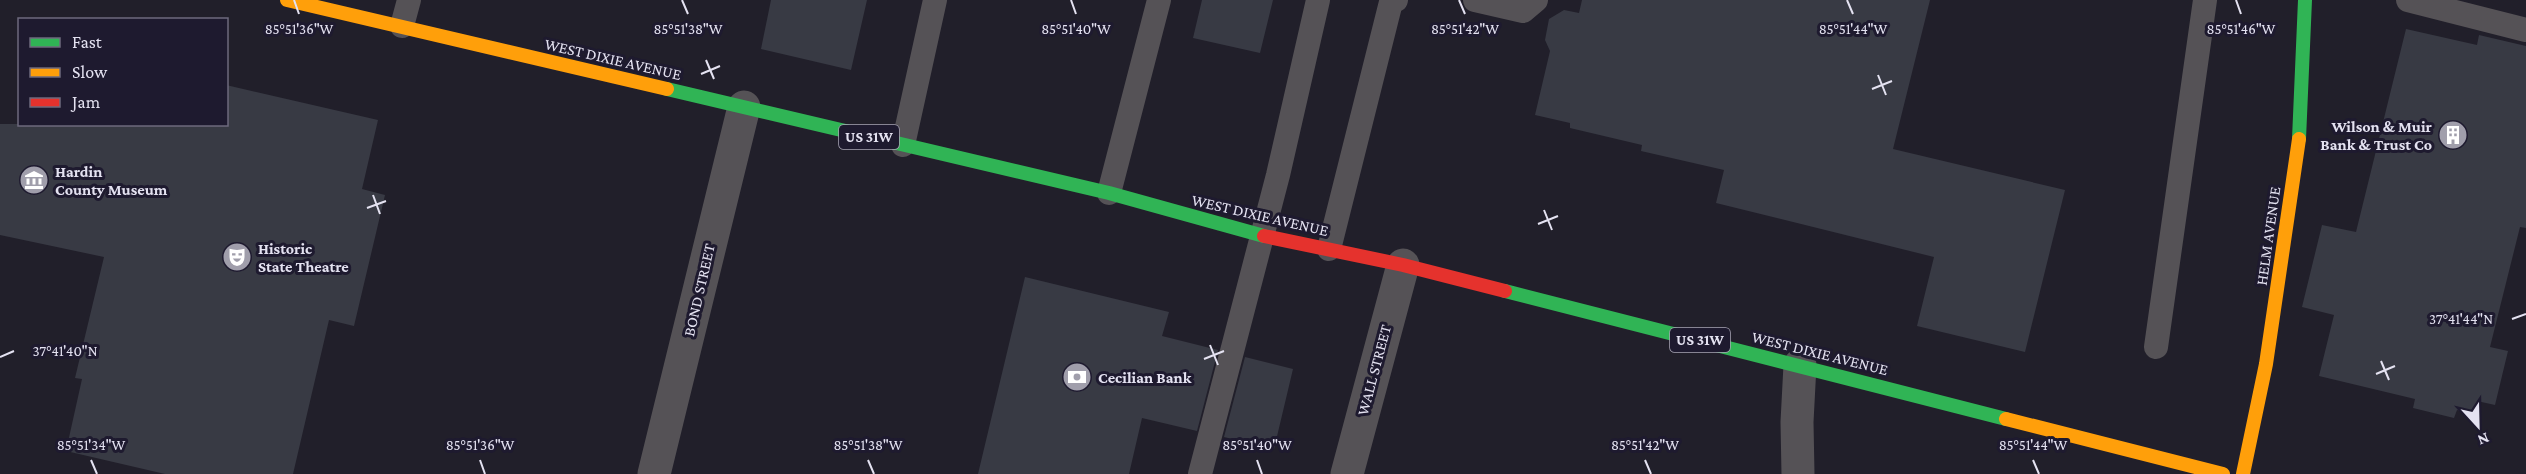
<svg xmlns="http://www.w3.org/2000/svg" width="2526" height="474" viewBox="0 0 2526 474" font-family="'Crimson Pro',serif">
<rect width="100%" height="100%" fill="#211f2a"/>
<path fill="#383a44" d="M771 0H867L851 70 761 49Z
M1202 0H1273L1260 53 1193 38Z
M1582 0H1930L1893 149 2065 190 2025 352 1917 326 1934 257 1716 203 1724 170 1641 151 1642 145 1570 128V123L1535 115 1550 51 1545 40 1549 19 1564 10 1579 13Z
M2406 29 2477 45 2479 35 2526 46V228L2520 227 2490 347 2508 351 2495 405 2477 401 2474 414 2457 410 2454 418 2413 408 2415 399 2319 376 2334 315 2302 307 2322 225 2356 232Z
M226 85 378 120 362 189 385 195 354 326 329 320 293 474H165L66 451 82 379 75 378 104 257 0 235V124H226Z
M1025 277 1169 312 1162 336 1218 350 1197 431 1142 418 1129 474H978Z
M1245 357 1293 369 1274 449 1224 437Z"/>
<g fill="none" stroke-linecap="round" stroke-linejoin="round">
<path stroke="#555256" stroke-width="24" d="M1475 0 1523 11 1536 0
M2408 0 2526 30
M402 26 409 0
M903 145 935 0
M1109 193 1159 0
M1329 249 1391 2 1396 0
M2156 347 2205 0
M1200 474 1278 175 1318 0"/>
<path stroke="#555256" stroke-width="33" d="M654 474 744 107
M1347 474 1403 265
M1798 474 1797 422 1800 365"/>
<path stroke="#30b455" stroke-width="14" d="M667 89 1109 193 1264 236
M2299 139 2305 0
M1505 291 2006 419"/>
<path stroke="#ff9f0a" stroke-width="14" d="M287 0 667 89
M2006 419 2223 474
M2243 474 2266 364 2299 139"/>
<path stroke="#e5322d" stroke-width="14" d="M1264 236 1403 265 1505 291"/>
</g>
<path fill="none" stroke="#e4e2f1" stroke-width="2" d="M294 0 299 14M682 0 688 14M1071 0 1076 14M1459 0 1465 14M1847 0 1853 14M2236 0 2241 14M706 60 714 79M701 74 720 66M1878 75 1886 95M1872 89 1892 81M373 195 380 214M367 208 386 201M1544 210 1552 230M1538 224 1558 216M2512 319 2526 314M1210 345 1218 365M0 357 14 351M1204 359 1224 351M2381 361 2389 380M2376 374 2395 366M91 460 97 474M480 460 485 474M868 460 874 474M1257 460 1262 474M1645 460 1651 474M2033 460 2039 474"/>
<defs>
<g id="building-disc" transform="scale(1.5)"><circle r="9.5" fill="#a09eab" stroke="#1e1a2f"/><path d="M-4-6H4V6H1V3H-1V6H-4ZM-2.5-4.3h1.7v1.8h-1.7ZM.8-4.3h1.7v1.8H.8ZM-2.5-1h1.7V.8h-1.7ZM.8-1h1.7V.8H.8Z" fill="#fff"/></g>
<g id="museum-disc" transform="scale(1.5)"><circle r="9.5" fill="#a09eab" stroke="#1e1a2f"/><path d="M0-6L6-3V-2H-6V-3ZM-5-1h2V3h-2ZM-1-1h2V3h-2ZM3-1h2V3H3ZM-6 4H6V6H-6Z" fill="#fff"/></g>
<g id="theatre-disc" transform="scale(1.5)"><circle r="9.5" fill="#a09eab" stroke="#1e1a2f"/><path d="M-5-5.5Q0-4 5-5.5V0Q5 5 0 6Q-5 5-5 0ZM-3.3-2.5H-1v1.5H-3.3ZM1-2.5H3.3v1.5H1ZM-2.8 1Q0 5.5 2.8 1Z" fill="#fff"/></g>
<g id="bank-disc" transform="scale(1.5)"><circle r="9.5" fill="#a09eab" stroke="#1e1a2f"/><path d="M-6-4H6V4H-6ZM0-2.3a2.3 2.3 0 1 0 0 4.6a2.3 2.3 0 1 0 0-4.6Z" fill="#fff"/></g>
</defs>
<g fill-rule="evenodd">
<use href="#building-disc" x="2453" y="135"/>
<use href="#museum-disc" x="34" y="180"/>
<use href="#theatre-disc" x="237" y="257"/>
<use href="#bank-disc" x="1077" y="377"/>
</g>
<g text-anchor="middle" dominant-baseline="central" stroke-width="6" stroke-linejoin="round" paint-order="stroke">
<g fill="#1e1a2f" stroke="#a9a6b7" stroke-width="1.5">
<rect x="839" y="125" width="60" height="24" rx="4.5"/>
<rect x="1670" y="328" width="60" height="24" rx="4.5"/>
</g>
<g font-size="15" font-weight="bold" fill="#e4e2f1">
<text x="869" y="137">US 31W</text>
<text x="1700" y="340">US 31W</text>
</g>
<g font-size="16" fill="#e4e2f1" stroke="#1e1a2f">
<text transform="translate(613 59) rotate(13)">WEST DIXIE AVENUE</text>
<text transform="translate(1260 215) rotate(13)">WEST DIXIE AVENUE</text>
<text transform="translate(2268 236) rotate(-82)">HELM AVENUE</text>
<text transform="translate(699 290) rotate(-77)">BOND STREET</text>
<text transform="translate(1820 353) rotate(14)">WEST DIXIE AVENUE</text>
<text transform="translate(1374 370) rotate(-75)">WALL STREET</text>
</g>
<g font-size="16" font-weight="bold" fill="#e4e2f1" stroke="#1e1a2f" text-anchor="start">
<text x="2432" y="126" text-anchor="end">Wilson &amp; Muir<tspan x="2432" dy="18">Bank &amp; Trust Co</tspan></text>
<text x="55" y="171">Hardin<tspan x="55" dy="18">County Museum</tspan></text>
<text x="258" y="248">Historic<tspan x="258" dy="18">State Theatre</tspan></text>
<text x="1098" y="377">Cecilian Bank</text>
</g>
</g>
<g font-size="15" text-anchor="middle" fill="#e4e2f1" stroke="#1e1a2f" stroke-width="6" stroke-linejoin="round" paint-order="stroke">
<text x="299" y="34">85°51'36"W</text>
<text x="688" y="34">85°51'38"W</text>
<text x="1076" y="34">85°51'40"W</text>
<text x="1465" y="34">85°51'42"W</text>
<text x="1853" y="34">85°51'44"W</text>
<text x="2241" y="34">85°51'46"W</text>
<text x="2461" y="324">37°41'44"N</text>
<text x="65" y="356">37°41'40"N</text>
<text x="91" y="450">85°51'34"W</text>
<text x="480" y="450">85°51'36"W</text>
<text x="868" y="450">85°51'38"W</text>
<text x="1257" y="450">85°51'40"W</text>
<text x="1645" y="450">85°51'42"W</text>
<text x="2033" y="450">85°51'44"W</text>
</g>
<rect x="18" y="18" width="210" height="108" fill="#1e1a2f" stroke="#6d6a7d" stroke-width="1.5"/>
<rect x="30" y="38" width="30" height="9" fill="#30b455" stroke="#6d6a7d" stroke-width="1.5"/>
<text x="72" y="48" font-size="18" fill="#e4e2f1">Fast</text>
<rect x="30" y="68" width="30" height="9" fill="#ff9f0a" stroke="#6d6a7d" stroke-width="1.5"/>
<text x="72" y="78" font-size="18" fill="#e4e2f1">Slow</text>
<rect x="30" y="98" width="30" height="9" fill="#e5322d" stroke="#6d6a7d" stroke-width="1.5"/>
<text x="72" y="108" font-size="18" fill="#e4e2f1">Jam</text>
<g transform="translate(2478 426) rotate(158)" stroke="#1e1a2f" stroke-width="4.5" paint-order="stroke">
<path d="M0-4.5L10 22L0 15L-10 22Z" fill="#e4e2f1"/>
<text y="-9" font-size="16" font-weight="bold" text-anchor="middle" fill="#e4e2f1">N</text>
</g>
</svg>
